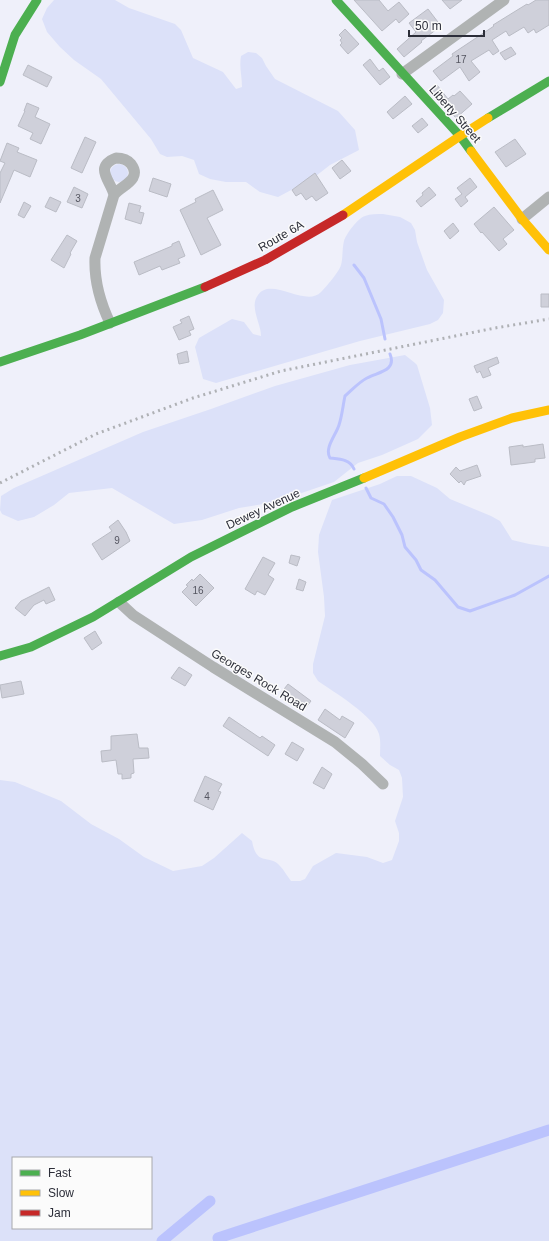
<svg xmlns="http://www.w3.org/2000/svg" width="549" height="1241" viewBox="0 0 549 1241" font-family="Arial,sans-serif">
<rect width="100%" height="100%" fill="#eff0fa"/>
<path fill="#dce1f9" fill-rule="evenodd" d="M54 0H115L129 8 175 24 181 30 193 58 223 72 236 89 242 87C242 76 239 67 241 56L248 52 256 53 262 58 266 66 275 79 338 111 355 130 359 150 330 165 312 179 278 197 260 192 246 182H226L210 179 199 174 194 160 182 156 167 157 160 154 151 139 101 79 74 60 60 47 47 32 42 19 47 8Z
M110 173a9 9 0 1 1 18 0a9 9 0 1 1-18 0Z
M383 214 400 217 411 223 415 230 417 242 427 270 444 300 443 313 438 320 430 324 360 341 216 383 203 379 195 347 199 338 232 319 244 322 253 334 261 336C261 323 249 307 258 295 271 276 306 308 321 292 326 287 339 272 341 265 343 258 342 249 344 241 346 234 358 218 365 216 370 214 377 214 383 214Z
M405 355 415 363 417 365 430 408 432 425 418 439 382 455 358 463 334 482 275 502 239 508 202 520 174 524 112 488 69 493 54 505 34 517 18 521 2 514 0 510 1 496 14 488 143 432 211 409 275 386 350 365Z
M397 476H411L437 488 450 499 491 516 500 521 512 540 529 544 549 547V1241H0V780L15 782 61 801 91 824 119 839 144 857 173 871 202 866 214 858 242 833 252 841C257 868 269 853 280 866 284 870 287 876 291 881H300L305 879 313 866 336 853 367 857 383 863 392 860 399 841V833L395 821 403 797 402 778 399 770 390 765 380 756C380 749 381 741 379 734 374 716 334 692 318 681L313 673V664L325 616 324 597 318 552 319 535 332 500 380 484ZM13 1158H151V1228H13Z"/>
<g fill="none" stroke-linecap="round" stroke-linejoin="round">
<path stroke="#bbc3fd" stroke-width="3" d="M354 265 364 278 381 319 385 339
M354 469C350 459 339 459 330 458 324 448 336 435 339 425 342 416 343 405 345 396 352 390 359 382 367 378 378 372 397 371 390 354
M366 488 371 498 384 504 393 517 402 535 405 547 416 560 421 570 435 580 458 607 470 611 515 595 549 576"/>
<path stroke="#bbc3fd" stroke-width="11" d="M218 1238 549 1130
M162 1241 210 1201"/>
</g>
<path fill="#cfd0da" stroke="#babcc5" d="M354 0H379L388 11 399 2 409 14 399 23 396 19 382 31Z
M442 0H462L450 9Z
M536 0H549V25L536 33 534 29 528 33 524 27 509 36 506 31 492 40 499 51 493 55 489 50 471 61 480 72 469 81 460 67 441 81 433 71 453 56 452 54 494 26 493 25 527 4 528 5Z
M428 9 441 26 421 41 422 42 404 57 397 49 416 32 409 23Z
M345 29 359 44 348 54 340 45 342 43 340 40 342 38 339 35Z
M511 47 516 54 505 60 500 53Z
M370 59 379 71 383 68 390 77 380 85 363 65Z
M28 65 52 77 47 87 23 75Z
M437 85 448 99 453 95 454 96 460 91 472 104 456 118 431 90Z
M405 96 412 104 393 119 387 112Z
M27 103 39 108 35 117 50 124 41 144 30 139 33 133 18 126 25 111H24Z
M422 118 428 125 418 133 412 126Z
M85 137 96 142 82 173 71 168Z
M515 139 526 154 506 167 495 152Z
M7 143 19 148 17 152 37 160 30 177 14 170 0 203V173L5 163 0 161Z
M342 160 351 171 340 179 332 168Z
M315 173 328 193 316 201 312 196 306 200 301 193 296 196 292 190Z
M153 178 171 184 167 197 149 191Z
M470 178 477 187 465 197 468 201 461 207 455 199 462 194 457 188Z
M74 187 88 194 82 208 67 202Z
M429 187 436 195 421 207 416 201 423 195 422 193Z
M213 190 223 210 207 218 221 245 201 255 180 210 196 202 195 199Z
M50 197 61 202 56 212 45 207Z
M24 202 31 206 24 218 18 215Z
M129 203 141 206 139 212 144 213 141 224 125 219Z
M494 207 514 230 503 239 507 244 499 251 482 232 481 233 474 224Z
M453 223 459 231 450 239 444 231Z
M67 235 77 241 70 253 71 254 64 268 51 260Z
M179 241 185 256 178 259 180 263 162 270 160 266 139 275 134 262 172 246V244Z
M541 294H549V307H541Z
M189 316 194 329 189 331 191 335 179 340 173 327 182 323 180 320Z
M187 351 189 362 179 364 177 354Z
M497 357 499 363 488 368 491 375 483 378 480 371 477 373 474 366Z
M477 396 482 408 474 411 469 399Z
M543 444 545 458 535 459V462L511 465 509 447 523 445V447Z
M477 465 481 476 466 481 464 485 461 481 459 483 450 474 456 467 460 471Z
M118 520 126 532 130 541 102 560 92 544 112 531 109 527Z
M291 555 300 557 297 566 289 563Z
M263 557 275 563 268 575 274 579 265 595 257 591 255 595 245 589Z
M200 574 214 588 196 606 182 592 188 586 186 585 192 579 193 581Z
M299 579 306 582 303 591 296 589Z
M49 587 55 600 46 604 44 600 34 605 25 616 15 608 21 601Z
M95 631 102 643 92 650 84 638Z
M179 667 192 675 185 686 171 678Z
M21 681 24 694 2 698 0 685Z
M288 684 311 701 304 710 281 693Z
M325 709 340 720 342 716 354 723 345 738 318 720Z
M229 717 260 738 262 736 275 745 268 756 223 726Z
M137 734 139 748H148L149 758 133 759 134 773 131 774V778L122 779V774H118L116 760 102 762 101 751 111 750V736Z
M292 742 304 749 297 761 285 754Z
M322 767 332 774 324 789 313 783Z
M205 776 222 784 218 791 221 792 213 810 194 801Z"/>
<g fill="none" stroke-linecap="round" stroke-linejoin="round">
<path stroke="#b0b3b3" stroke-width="11" d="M402 74 504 0
M116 158C122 158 127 159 131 164 143 180 120 186 114 195 111 181 93 167 116 158Z
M522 219 549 197
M110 323C100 302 94 282 95 258L114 195
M119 602 133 615 213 667 335 742 362 764 383 784"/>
<path stroke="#4caf50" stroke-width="9" d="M336 0 460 136 471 151
M0 82 15 35 37 0
M488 118 549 81
M0 362 80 335 205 287
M0 656 31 647 93 617 191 557 292 507 364 478"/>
<path stroke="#ffc107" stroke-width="9" d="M471 151 522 219 549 250
M343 215 460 136 488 118
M364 478 460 437 512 418 549 410"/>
<path stroke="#c62828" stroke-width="9" d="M205 287 265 260 343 215"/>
<path stroke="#afb1b5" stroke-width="3" stroke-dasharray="2 4" stroke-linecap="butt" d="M0 483 96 434 193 398 281 371 495 328 549 319"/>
</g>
<g text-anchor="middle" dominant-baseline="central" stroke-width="3" stroke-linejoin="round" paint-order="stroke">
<g font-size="10" fill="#555661">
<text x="461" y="59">17</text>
<text x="78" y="198">3</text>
<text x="117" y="540">9</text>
<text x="198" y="590">16</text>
<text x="207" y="796">4</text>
</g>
<g font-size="12" fill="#2c2e39" stroke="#fbfbfb">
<text transform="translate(455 114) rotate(49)">Liberty Street</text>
<text transform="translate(281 236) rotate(-30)">Route 6A</text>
<text transform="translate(263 509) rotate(-25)">Dewey Avenue</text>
<text transform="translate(259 680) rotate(31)">Georges Rock Road</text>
</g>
</g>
<rect x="12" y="1157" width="140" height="72" fill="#fbfbfb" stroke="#a8a9ad"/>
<rect x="20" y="1170" width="20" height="6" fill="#4caf50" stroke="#a8a9ad"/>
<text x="48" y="1177" font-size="12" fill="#2c2e39">Fast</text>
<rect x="20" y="1190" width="20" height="6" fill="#ffc107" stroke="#a8a9ad"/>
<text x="48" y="1197" font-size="12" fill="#2c2e39">Slow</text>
<rect x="20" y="1210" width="20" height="6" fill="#c62828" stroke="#a8a9ad"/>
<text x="48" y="1217" font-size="12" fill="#2c2e39">Jam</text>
<path d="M409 30v6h75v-6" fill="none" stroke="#2c2e39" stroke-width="2"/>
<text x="415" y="30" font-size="12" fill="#2c2e39" stroke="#fbfbfb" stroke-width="3" paint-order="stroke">50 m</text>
</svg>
